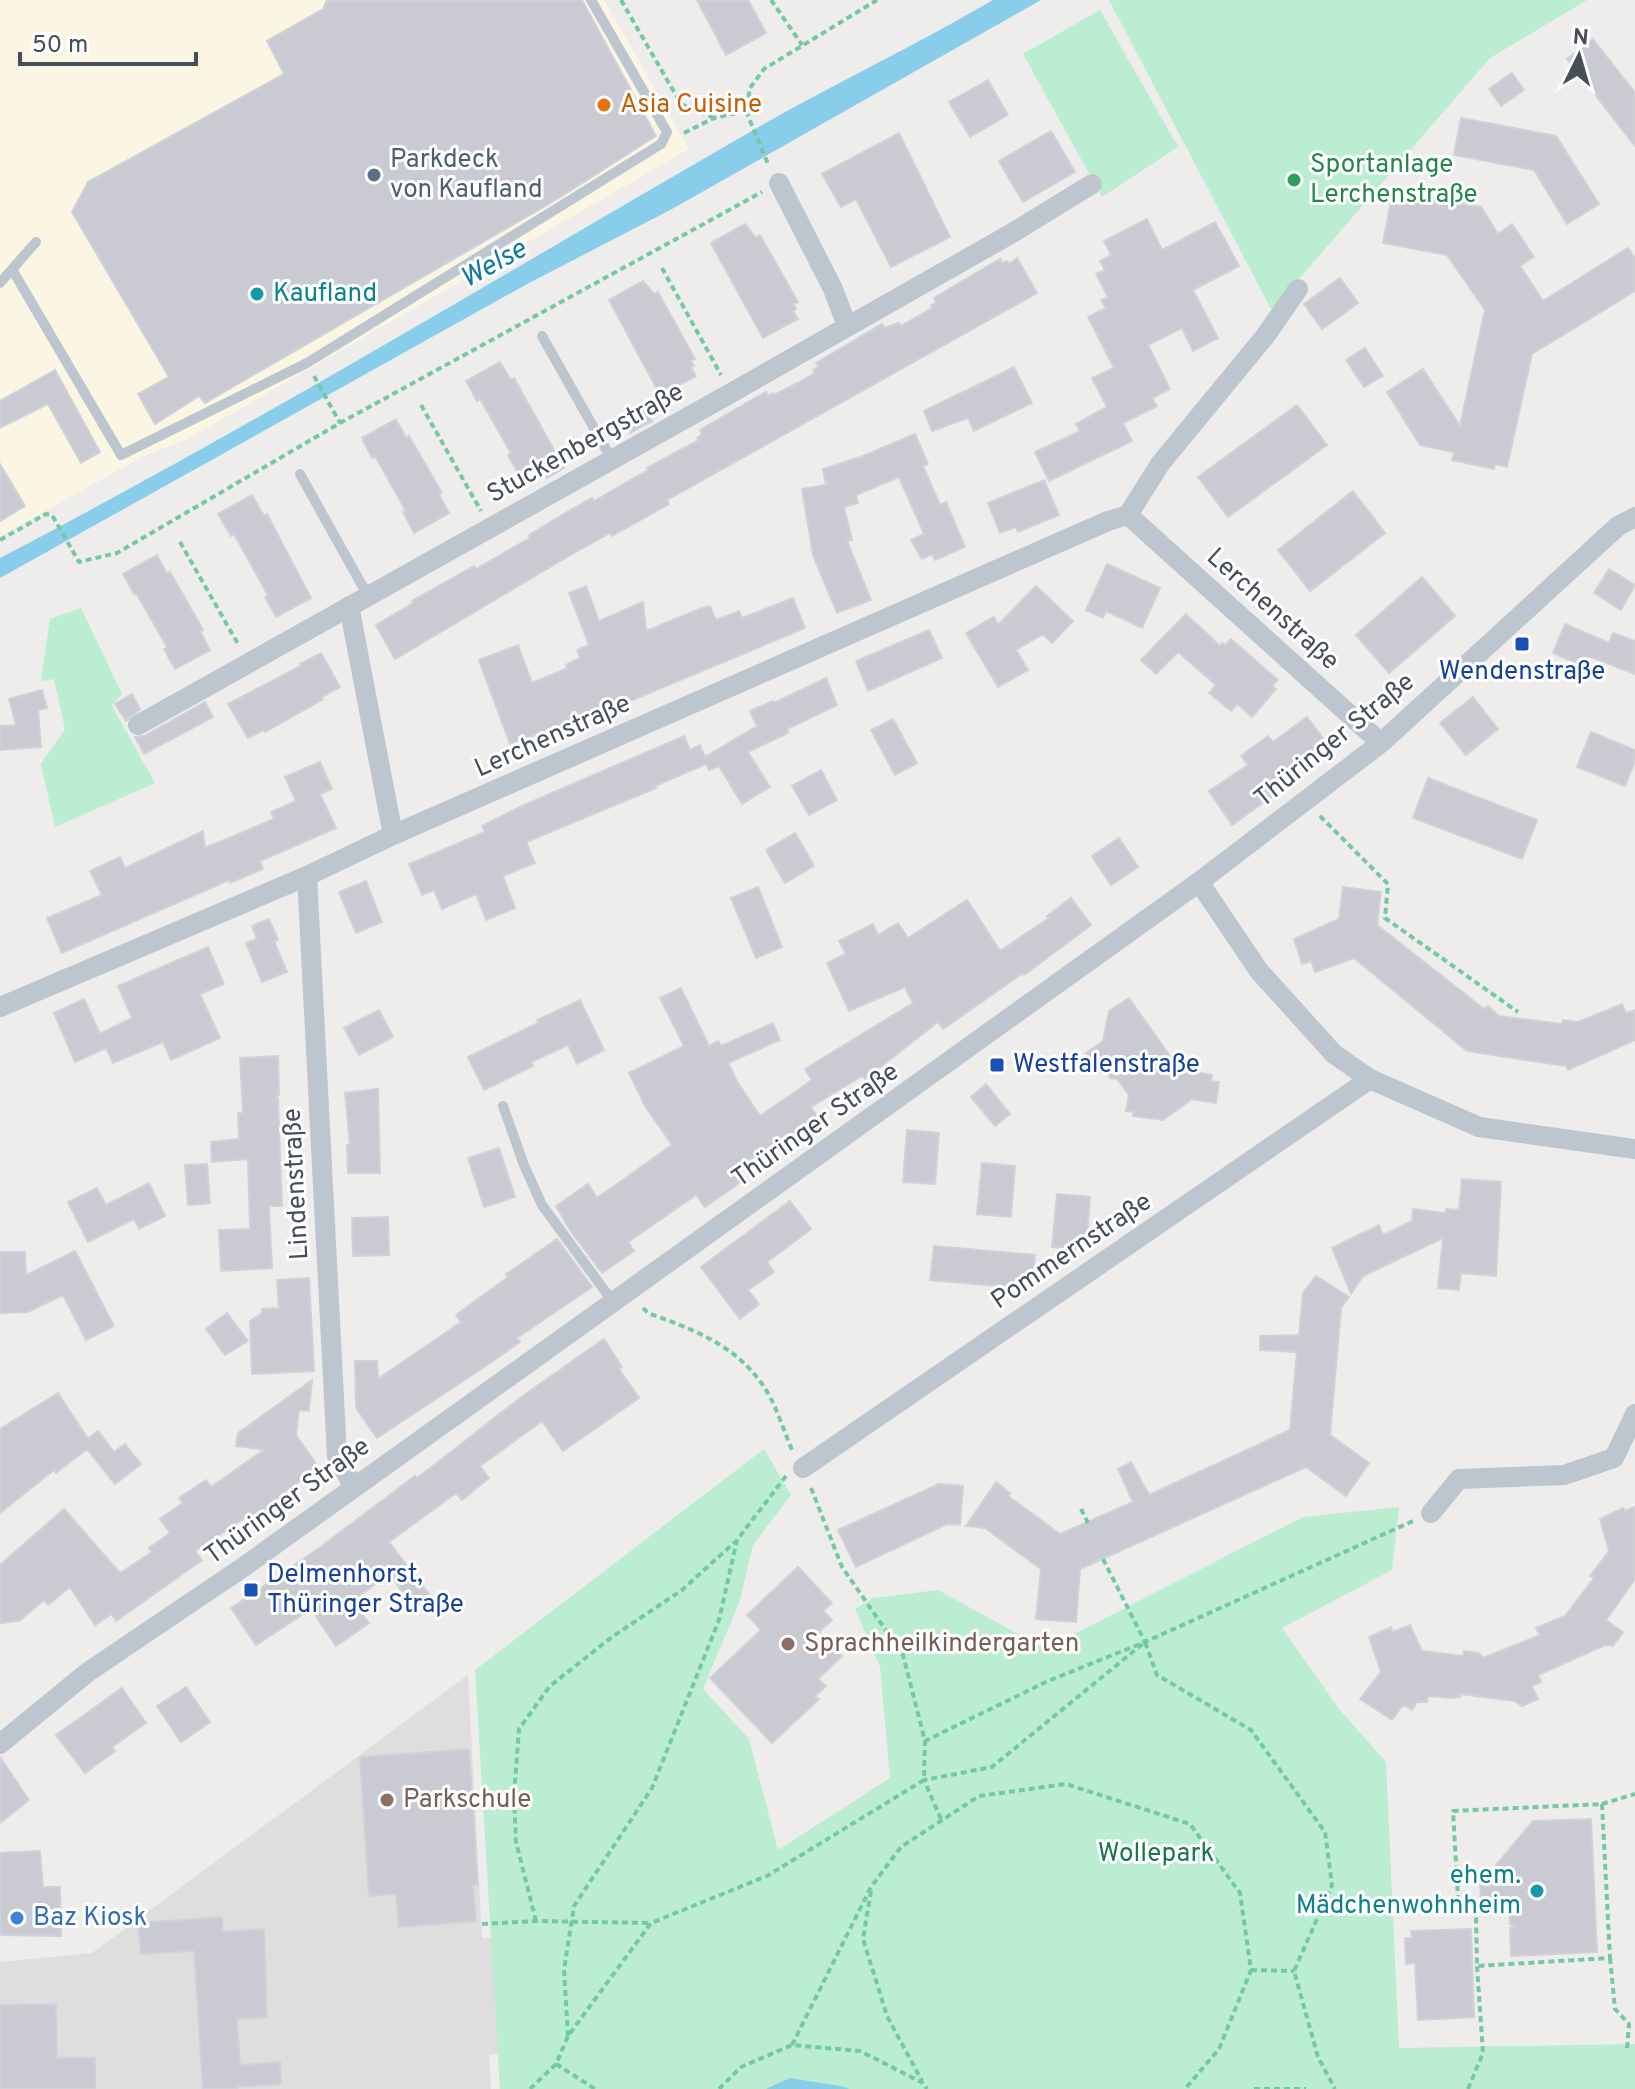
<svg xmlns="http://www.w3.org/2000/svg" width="1635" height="2089" viewBox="0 0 1635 2089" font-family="Overpass,sans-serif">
<rect width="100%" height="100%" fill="#efecec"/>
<path fill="#fbf6e4" d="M0 0H604L689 149 188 439 144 456 0 536Z"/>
<path fill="#e0ddde" d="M468 1675 482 1938 551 1934 559 2048 489 2055 491 2089H0V1962L92 1953Z"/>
<path fill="#baedd1" d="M1109 0H1587L1490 58 1280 301 1271 309Z
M1100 10 1178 147 1102 197 1023 54Z
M81 608 122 694 112 706 155 783 55 827 41 764 65 729 54 679 41 681 50 619Z
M764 1449 791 1495 753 1545 740 1600 703 1689 749 1739 778 1850 890 1778 880 1667 855 1609 873 1598 938 1590 1045 1649 1303 1517 1399 1507 1392 1570 1282 1628 1339 1709 1386 1762 1399 2048 1635 2044V2089H500L475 1670Z"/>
<path fill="#88cde9" d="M993 0H1041L672 209 529 283 0 578V558C253 426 497 278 743 136 825 88 911 48 993 0Z
M790 2078 845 2087 849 2089H766Z"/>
<path fill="#c9cad2" stroke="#d0d2d8" stroke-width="2" d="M327 0H582L656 136 559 198 205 403 199 396 155 424 138 394 169 377 72 212 88 182 284 74 267 41 323 9Z
M697 0H748L766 33 726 55Z
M1593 39 1635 93V146L1567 59Z
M1512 73 1524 90 1501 106 1489 89Z
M988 80 1008 115 970 137 949 102Z
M1461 118 1556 136 1599 204 1567 224 1534 170 1454 155Z
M1051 131 1075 172 1023 202 999 161Z
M899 133 950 237 891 267 856 199 841 207 822 174Z
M1393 190 1481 207 1498 234 1512 224 1534 257 1520 266 1543 301 1628 248 1635 258V291L1532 354 1507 467 1495 464 1494 469 1452 460 1454 452 1420 445 1387 392 1423 369 1460 426 1485 310 1447 255 1383 243Z
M1147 219 1162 250 1215 222 1239 266 1193 290 1218 338 1193 351 1182 328 1148 345 1170 389 1152 398 1157 406 1123 423 1132 441 1049 481 1035 452 1080 431 1076 424 1107 407 1092 378 1114 368 1088 317 1106 308 1101 300 1108 297 1096 274 1105 270 1100 261 1111 255 1104 241Z
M745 224 756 238 760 235 798 302 793 304 796 309 793 311 798 319 763 338 711 243Z
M1017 258 1037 293 667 500 669 504 612 536 610 533 567 557 395 659 376 625 413 603 412 601 474 566 476 569 530 538 529 535 572 509 592 498 594 501 648 470 647 468 699 440 697 438 702 434 700 430 748 402 766 392 768 396 773 393 774 395 799 382 815 373 813 370 819 367 816 363 882 324 884 328 899 323 901 326 932 308 931 305 936 303 934 298 981 270 1000 259 1002 263 1007 261 1009 264Z
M1340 278 1358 303 1322 329 1304 304Z
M643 281 654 294 658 292 695 359 691 361 694 366 691 367 696 376 660 395 609 300Z
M1365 348 1383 376 1364 387 1346 360Z
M500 362 511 380 514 378 564 468 547 478 539 464 519 475 508 455 511 453 480 399 477 401 466 381Z
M1014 367 1032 403 974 431 968 418 932 431 924 411Z
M55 370 100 452 81 463 48 404 0 428V401Z
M643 404 652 421 630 433 621 416Z
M1297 405 1327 445 1228 517 1198 477Z
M396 419 406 438 409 436 442 493 439 495 449 513 414 533 403 512 406 511 375 456 372 458 362 438Z
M915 434 928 464 923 466 940 505 946 502 965 547 935 560 932 554 922 559 911 540 924 534 899 477 856 495 858 503 844 507 852 540 847 541 871 600 837 613 813 555 802 489 826 485 823 469 861 457Z
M0 464 25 506 0 521Z
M1044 480 1059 515 1018 532 1016 527 1000 533 988 503Z
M1353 491 1385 533 1310 591 1278 550Z
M252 495 264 516 267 514 311 598 276 617 265 597 268 595 234 534 231 536 218 514Z
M157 555 167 574 170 572 203 630 200 631 210 650 175 669 164 649 167 647 136 593 134 594 123 574Z
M1107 564 1160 588 1142 628 1106 611 1103 618 1086 610Z
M1609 569 1635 585 1621 610 1594 593Z
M1422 577 1455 616 1389 673 1356 635Z
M586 586 599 621 643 602 646 631 702 608 710 606 716 620 739 611 742 618 793 598 805 628 568 727 567 724 510 744 479 660 518 645 532 683 568 668 566 665 580 658 577 650 589 645 569 593Z
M1036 586 1073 621 1052 643 1043 634 1016 650 1028 670 998 687 966 633 994 617 998 625Z
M1186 614 1220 646 1222 643 1225 645 1231 639 1278 680 1272 686 1276 689 1252 717 1238 704 1231 711 1209 693 1216 685 1178 652 1156 674 1141 660Z
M1565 624 1609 643 1613 633 1635 641V674L1588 656 1584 666 1553 653Z
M929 630 942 658 868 691 856 661Z
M321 653 340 687 322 697 323 699 265 732 263 730 248 738 228 704 301 666 300 664Z
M826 678 837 705 787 729 788 733 748 752 770 787 742 804 719 766 709 770 706 764 655 786 656 788 526 842 535 863 503 876 515 908 486 920 476 894 442 909 434 890 422 895 409 864 485 832 482 826 522 806 684 736 690 750 700 745 705 757 757 726 750 711 773 701 774 703Z
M42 690 47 708 38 710 41 747 0 750V726L16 725 9 699Z
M132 694 140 709 126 721 115 704Z
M1473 697 1498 729 1466 755 1440 723Z
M205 702 213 717 144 754 135 737 144 736Z
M1307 717 1326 742 1291 768 1298 778 1232 825 1209 791 1248 765 1241 756 1268 736 1273 742Z
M893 719 917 763 895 775 871 730Z
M1591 732 1635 750V762L1625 786 1577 767Z
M320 762 332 789 320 794 336 828 260 861 263 869 230 883 229 880 62 953 47 918 102 895 90 871 120 857 125 868 203 831 205 848 274 819 271 812 296 801 285 777Z
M821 770 837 800 809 815 792 786Z
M1428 778 1537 820 1522 859 1413 818Z
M795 833 814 866 785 883 766 850Z
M1119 838 1138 867 1111 885 1092 856Z
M366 881 382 922 356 933 339 892Z
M758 887 782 947 756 958 731 898Z
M1343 887 1381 892 1377 925 1484 1009 1488 1006 1499 1016 1562 1024 1563 1020 1578 1022 1622 1004 1626 1013 1635 1010V1040L1568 1070 1566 1066 1467 1051 1354 958 1315 972 1311 961 1302 964 1294 939 1339 919Z
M1071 898 1091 925 1024 975 1023 973 943 1029 938 1022 865 1079 862 1076 811 1107 818 1117 734 1170 742 1181 705 1207 696 1195 628 1242 634 1251 602 1273 570 1230 556 1206 588 1184 597 1198 672 1145 645 1106 629 1073 684 1046 660 998 681 988 709 1046 718 1041 721 1046 773 1023 780 1040 728 1063 738 1083 760 1116 812 1080 805 1069 913 1003 905 987 849 1011 827 963 846 954 839 941 873 924 878 935 898 923 908 938 967 900 1000 951 1049 918 1047 916Z
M269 919 278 940 274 941 287 972 262 982 246 943 257 939 252 926Z
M208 947 224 984 200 994 220 1038 171 1060 163 1042 113 1063 106 1048 75 1062 54 1013 84 999 100 1034 132 1018 118 986Z
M1129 998 1179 1069 1212 1075 1211 1081 1219 1082 1216 1103 1192 1099 1163 1120 1133 1116 1134 1112 1126 1111 1129 1095 1117 1079 1110 1078 1105 1070 1100 1073 1086 1053 1103 1041 1109 1011Z
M580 1000 604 1050 577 1064 568 1045 531 1062 533 1066 484 1090 468 1057 538 1023 537 1020Z
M379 1010 393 1037 359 1055 344 1028Z
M278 1056 279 1095 273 1100 278 1099 282 1206H269L272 1268 221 1271 219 1230 250 1229 248 1159 212 1162 211 1142 239 1139 238 1113H243L240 1058Z
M986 1084 1010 1114 995 1126 971 1097Z
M378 1089 380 1173H348L347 1145H350L345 1093Z
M907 1130 939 1133 935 1184 903 1182Z
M499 1148 515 1197 484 1207 468 1158Z
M982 1163 1015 1166 1011 1217 977 1214Z
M207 1164 210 1203 188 1205 185 1165Z
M1462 1179 1501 1182 1496 1276 1461 1273 1459 1290 1438 1288 1443 1238 1363 1276 1351 1294 1332 1248 1379 1225 1383 1235 1412 1221 1413 1209 1445 1213 1446 1209 1459 1210Z
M149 1183 165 1216 139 1229 134 1219 88 1242 68 1202 97 1188 106 1205Z
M1057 1194 1090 1197 1086 1250 1052 1247Z
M790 1201 811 1229 767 1262 774 1272 748 1290 759 1304 740 1319 701 1267Z
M388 1217 389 1255 353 1256 352 1218Z
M557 1239 592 1287 517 1338 520 1342 490 1363 377 1438 356 1408 355 1361H377L378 1379 461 1322 456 1315 508 1277 506 1274Z
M934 1246 1035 1255 1032 1289 930 1280Z
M75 1251 114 1326 86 1340 63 1295 28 1312 0 1313V1252H25L26 1275Z
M1316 1276 1349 1297 1341 1308 1330 1435 1369 1463 1346 1496 1306 1467 1080 1569 1076 1622 1036 1619 1041 1569 985 1528 966 1526 996 1482 1010 1493 1008 1496 1060 1534 1133 1502 1118 1469 1131 1462 1149 1495 1290 1430 1297 1352 1260 1350V1336L1299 1335 1303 1293Z
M309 1278 314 1371 252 1374 250 1321 262 1313V1309L279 1308 277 1280Z
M227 1313 248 1341 225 1355 206 1329Z
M604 1339 622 1367 619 1369 639 1398 563 1451 542 1421 480 1466 489 1478 462 1500 456 1493 389 1542 432 1598 416 1610 389 1574 352 1601 369 1623 336 1646 311 1609 256 1645 231 1608 315 1551 415 1476 416 1479 524 1395Z
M312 1380 309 1411 299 1410 296 1435 319 1468 283 1493 287 1499 254 1522 249 1515 195 1551 202 1560 116 1621 112 1614 95 1625 70 1587 48 1605 44 1600 19 1621 0 1623V1565L64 1509 120 1573 152 1552 149 1548 170 1533 160 1519 183 1503 179 1498 206 1480 211 1487 264 1450 236 1446 238 1433Z
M58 1393 88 1439 98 1431 114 1452 125 1444 141 1464 115 1484 87 1449 56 1473 54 1470 0 1513V1429Z
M939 1484 963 1486 960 1525 947 1524 856 1567 838 1530Z
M1635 1507V1579L1606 1620 1623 1632 1613 1646 1605 1645 1538 1675 1541 1682 1532 1686 1538 1699 1522 1706 1515 1701 1460 1694V1697L1450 1698 1428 1696 1427 1702H1417L1412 1710 1403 1705 1392 1720 1360 1699 1381 1672 1369 1637 1391 1627 1393 1632 1410 1625 1422 1651 1463 1656 1464 1651 1479 1653 1483 1658 1540 1635 1536 1628 1565 1616 1594 1578 1590 1576 1609 1551 1600 1519 1623 1508 1625 1511Z
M798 1567 832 1603 823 1611 832 1620 819 1632 842 1656 818 1679 826 1686 815 1696 819 1699 772 1743 710 1678 761 1630 747 1615Z
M186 1687 210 1722 181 1742 157 1706Z
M122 1688 146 1723 112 1747 115 1751 85 1773 56 1735Z
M469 1749 478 1885 473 1886 476 1921 399 1927 396 1894 369 1896 360 1757Z
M0 1757 29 1800 0 1823Z
M1591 1819 1597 1952 1511 1956 1510 1928H1515L1510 1924 1509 1907 1492 1908 1481 1898 1480 1884 1533 1821Z
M40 1851 43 1887H60L61 1936 0 1935V1853Z
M222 1917 223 1932 264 1929 267 2017 237 2019 240 2065 280 2062 281 2084 237 2087V2089H203L194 1951 141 1954 138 1923Z
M1471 1929 1474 2017 1418 2020 1415 1963 1406 1964 1405 1938H1412L1411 1931Z
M56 2004 57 2058H95V2089H0V2005Z"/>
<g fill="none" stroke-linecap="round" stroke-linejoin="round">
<path stroke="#73c9a5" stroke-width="4" stroke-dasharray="6 4" stroke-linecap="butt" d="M621 0 681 104 714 118
M771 0 802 45
M746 111 768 164
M684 133 714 118 746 111 750 88 764 69 877 0
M662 268 721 375
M314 376 340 423
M421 405 481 511
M0 540 46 514 52 515 79 562 117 553 340 423 762 192
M180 542 238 644
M1320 816 1388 884 1385 918 1518 1012
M643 1308 648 1313C692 1329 734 1344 762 1384 776 1403 783 1430 793 1452
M811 1488 842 1567 903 1655 925 1741 1048 1681 1145 1642 1413 1521
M1081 1509 1088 1523
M1103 1559 1145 1642
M1602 1804 1610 1958 1477 1966 1476 1915 1458 1898 1453 1811Z
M1602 1804 1635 1794
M941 1819 924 1780 992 1767 1145 1642 1157 1675 1251 1730 1325 1832 1332 1885 1294 1971 1318 2057 1335 2089
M871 1891 863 1939 887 2016 922 2081
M536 1921 516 1842 514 1795 519 1729 550 1686 612 1637 682 1590 735 1542
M482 1924 536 1921 651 1923
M1610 1958 1615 2009 1629 2024 1627 2049
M1251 1970 1294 1971
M568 2036 564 1970 574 1906 652 1788 719 1620 737 1540 786 1476
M792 2045 871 1887 901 1847 979 1796 1066 1784 1190 1824 1240 1893 1251 1970 1219 2049 1185 2089
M556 2064 595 2089
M530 2089 556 2064 568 2036 651 1923 767 1876 924 1780 925 1741
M719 2089 741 2067 792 2045 860 2051 923 2083 927 2089
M1254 2089H1306
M1468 2089 1483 2053 1477 1966"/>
<path stroke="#bdc5ce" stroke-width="10" d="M13 271 121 455 307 363 661 144 667 132 591 0
M0 283 36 242
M542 336 612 460
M300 474 368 596
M503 1106 524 1165 542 1205 613 1302"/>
<path stroke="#bdc5ce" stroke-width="20" d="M779 183 833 289 847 326
M1128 515 1381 743
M349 606 393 835
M138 725 731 393 1014 232 1092 184
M307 876 337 1456 353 1486
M1199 882 1259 971 1334 1054 1370 1079 1479 1127 1635 1149
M0 1007 307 876 393 835 1108 521 1128 515 1160 464 1266 335 1298 289
M803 1468 1370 1079
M1431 1513 1459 1479 1564 1475 1614 1458 1635 1414
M0 1744 88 1672 242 1568 1199 882 1381 743 1618 526 1635 517"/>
</g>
<circle fill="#e8710a" stroke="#fff" stroke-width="3" cx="604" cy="105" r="8"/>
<circle fill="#5c6f8a" stroke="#fff" stroke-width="3" cx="374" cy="175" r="8"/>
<circle fill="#2e9e5b" stroke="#fff" stroke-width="3" cx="1294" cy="180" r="8"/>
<g fill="#0f9aa8" stroke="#fff" stroke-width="3">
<circle cx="257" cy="294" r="8"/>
<circle cx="1537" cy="1891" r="8"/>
</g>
<g fill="#1a4fb4" stroke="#fff" stroke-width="3">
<rect x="1514" y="636" width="16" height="16" rx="4"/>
<rect x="989" y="1057" width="16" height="16" rx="4"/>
<rect x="243" y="1582" width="16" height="16" rx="4"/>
</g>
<g fill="#8d6e63" stroke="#fff" stroke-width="3">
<circle cx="788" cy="1644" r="8"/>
<circle cx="387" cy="1800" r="8"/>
</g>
<circle fill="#3f7fe0" stroke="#fff" stroke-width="3" cx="17" cy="1918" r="8"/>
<g text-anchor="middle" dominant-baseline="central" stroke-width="6" stroke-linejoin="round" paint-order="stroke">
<g font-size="26" fill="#c56008" stroke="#fff" text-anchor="start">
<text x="620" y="105">Asia Cuisine</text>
</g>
<g font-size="26" fill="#4e5e75" stroke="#fff" text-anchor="start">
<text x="390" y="160">Parkdeck<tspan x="390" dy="30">von Kaufland</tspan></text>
</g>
<g font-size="26" fill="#27864d" stroke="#fff" text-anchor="start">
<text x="1310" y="165">Sportanlage<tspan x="1310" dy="30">Lerchenstraße</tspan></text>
</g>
<g font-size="26" fill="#0d838f" stroke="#fff" text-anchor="start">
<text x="273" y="294">Kaufland</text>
<text x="1521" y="1876" text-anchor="end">ehem.<tspan x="1521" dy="30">Mädchenwohnheim</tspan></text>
</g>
<g font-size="26" fill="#454e59" stroke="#fff">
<text transform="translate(586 444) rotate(-29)">Stuckenbergstraße</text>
<text transform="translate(1272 610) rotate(42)">Lerchenstraße</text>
<text transform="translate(553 737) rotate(-24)">Lerchenstraße</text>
<text transform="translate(1335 741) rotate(-39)">Thüringer Straße</text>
<text transform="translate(816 1126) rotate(-35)">Thüringer Straße</text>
<text transform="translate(297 1184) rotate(-93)">Lindenstraße</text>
<text transform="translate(1072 1252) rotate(-34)">Pommernstraße</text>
<text transform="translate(288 1502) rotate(-36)">Thüringer Straße</text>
</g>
<g font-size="26" fill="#164399" stroke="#fff" text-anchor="start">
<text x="1522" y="672" text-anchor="middle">Wendenstraße</text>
<text x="1013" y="1065">Westfalenstraße</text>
<text x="267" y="1575">Delmenhorst,<tspan x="267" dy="30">Thüringer Straße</tspan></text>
</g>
<g font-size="26" fill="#785e54" stroke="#fff" text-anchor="start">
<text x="804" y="1644">Sprachheilkindergarten</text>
<text x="403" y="1800">Parkschule</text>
</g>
<g font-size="26" fill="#18774f" stroke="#fff">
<text x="1156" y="1854">Wollepark</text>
</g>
<g font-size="26" fill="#366cbe" stroke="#fff" text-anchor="start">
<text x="33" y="1918">Baz Kiosk</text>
</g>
<g font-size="28" font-style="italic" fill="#0f78a1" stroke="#fff">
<text transform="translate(494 265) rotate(-29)">Welse</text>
</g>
</g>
<g transform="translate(1579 56) rotate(5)" stroke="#ffffff" stroke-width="6" paint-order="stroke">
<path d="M0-6L14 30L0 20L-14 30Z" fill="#454e59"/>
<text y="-12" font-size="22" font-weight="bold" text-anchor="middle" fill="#454e59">N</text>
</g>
<path d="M20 52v12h176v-12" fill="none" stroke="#454e59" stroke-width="4"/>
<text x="32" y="52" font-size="24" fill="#454e59" stroke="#ffffff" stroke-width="6" paint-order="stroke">50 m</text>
</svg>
